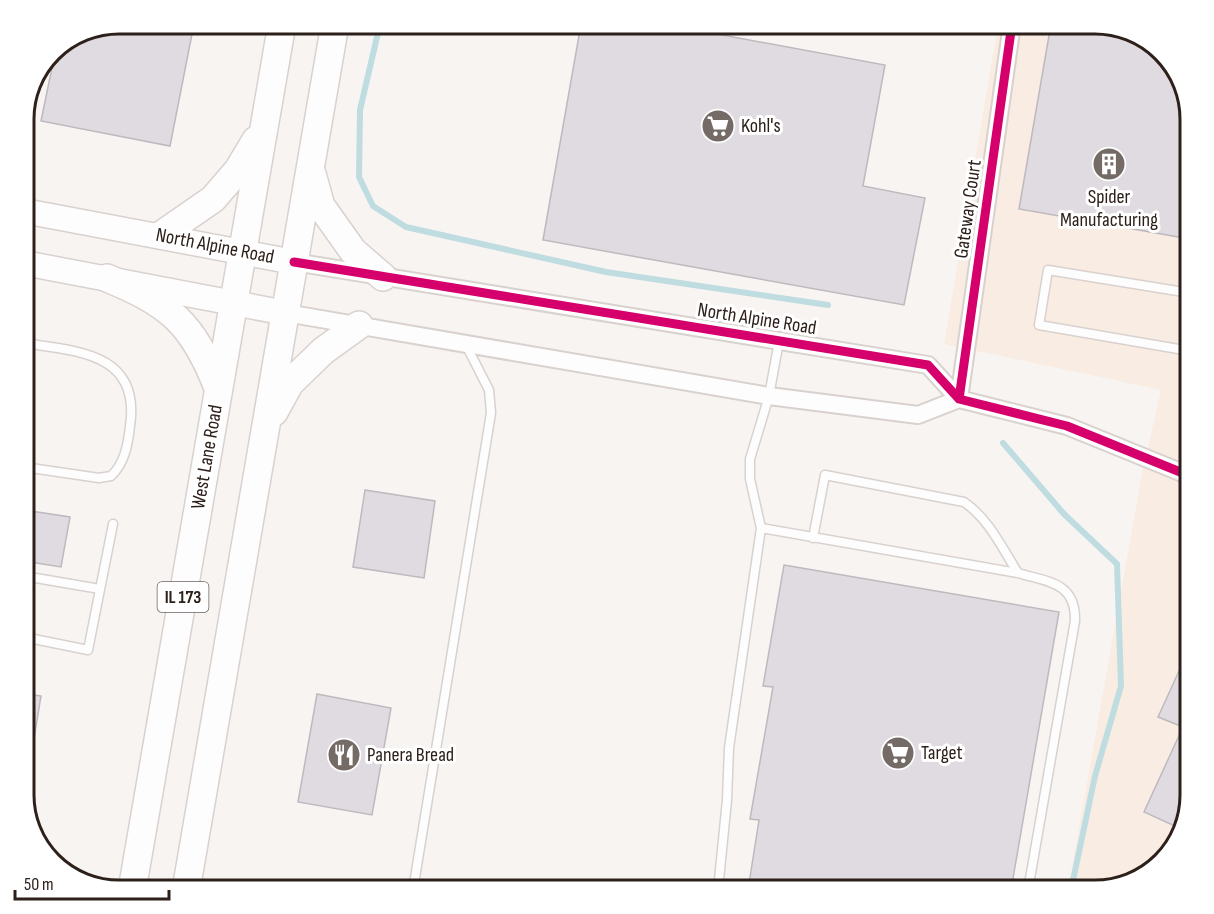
<svg xmlns="http://www.w3.org/2000/svg" width="1214" height="914" viewBox="0 0 1214 914" font-family="'Sofia Sans Condensed',sans-serif">
<rect width="100%" height="100%" fill="#f8f4f2"/>
<path fill="#f9ede3" d="M998 24H1095L1153 44 1180 77 1190 119V795L1170 853 1137 880 1095 890H1068L1141 479 1161 390 944 344Z"/>
<g fill="none" stroke-linecap="round" stroke-linejoin="round">
<path stroke="#bfdce0" stroke-width="6" d="M380 24 360 110 359 177 373 206 406 227 606 272 828 305
M1003 443 1064 514 1117 564 1121 686 1095 776 1071 890"/>
</g>
<path fill="#e0dbe0" stroke="#beb9be" stroke-width="1.5" d="M119 24H194L170 146 41 121 56 48Z
M581 24H663L885 65 863 186 925 198 904 305 543 240Z
M1051 24H1095L1153 44 1180 77 1190 119V239L1019 209Z
M365 490 435 501 424 578 353 567Z
M24 510 70 517 61 567 24 561Z
M784 565 1059 612 1011 890H748L759 820 750 819 773 687 763 686Z
M1190 647V795L1179 828 1144 812 1183 727 1158 717Z
M24 693 41 696 24 799Z
M317 694 391 708 372 815 298 802Z"/>
<g fill="none" stroke-linecap="round" stroke-linejoin="round">
<g stroke="#d9d1ce" stroke-width="11">
<path id="service" d="M989 24 1011 28
M1190 293 1048 270 1039 325 1190 351
M24 467 99 478 111 476C125 463 128 444 130 426 141 353 77 351 24 343
M761 528 1018 573C1048 582 1076 582 1075 621L1028 890
M813 538 825 475 964 502C989 519 1002 548 1018 573
M24 576 100 589
M24 637 88 650 113 524
M413 890 491 413 489 390 466 345
M718 890 727 800 729 748 761 528 750 479V459L769 396 779 341"/>
</g>
<g stroke="#d9d1ce" stroke-width="20">
<path id="minor" d="M294 262 928 365 959 399 1067 426 1190 476
M286 313 769 396 918 415 959 399
M959 399 1012 24"/>
</g>
<g stroke="#d9d1ce" stroke-width="27">
<path id="secondary" d="M24 211 294 262
M24 263 286 313"/>
</g>
<g stroke="#d9d1ce" stroke-width="30">
<path id="primary" d="M312 174 321 206 353 251 383 277
M161 235 213 199 238 170 256 140
M107 278C170 304 193 323 218 388
M274 412 290 383 323 351 359 325
M132 890 282 24
M186 890 335 24"/>
</g>
<use href="#service" stroke="#fefdfd" stroke-width="8"/>
<use href="#minor" stroke="#fefdfd" stroke-width="16"/>
<use href="#secondary" stroke="#fefdfd" stroke-width="24"/>
<use href="#primary" stroke="#fefdfd" stroke-width="27"/>
<g stroke="#fff" stroke-width="13">
<path id="cycleway" d="M294 262 928 365 959 399 1067 426 1190 476
M959 399 1012 24"/>
</g>
<use href="#cycleway" stroke="#d6006c" stroke-width="9"/>
</g>
<defs>
<g id="supermarket-disc" transform="scale(1.725)"><circle r="9.5" fill="#746a66" stroke="#fff"/><path d="M-6-5.5h2.5l.6 2H6L4.5 2H-2.5L-4.4-4H-6ZM-1.5 3.2a1.3 1.3 0 1 0 .1 0ZM3 3.2a1.3 1.3 0 1 0 .1 0Z" fill="#fff"/></g>
<g id="building-disc" transform="scale(1.725)"><circle r="9.5" fill="#746a66" stroke="#fff"/><path d="M-4-6H4V6H1V3H-1V6H-4ZM-2.5-4.3h1.7v1.8h-1.7ZM.8-4.3h1.7v1.8H.8ZM-2.5-1h1.7V.8h-1.7ZM.8-1h1.7V.8H.8Z" fill="#fff"/></g>
<g id="restaurant-disc" transform="scale(1.725)"><circle r="9.5" fill="#746a66" stroke="#fff"/><path d="M-5-6h1v4h1v-4h1v4h1v-4h1v5L-1.5 .5V6h-2V.5L-5-1ZM5-6V6H3V1.5H1.5Q1.5-4 5-6Z" fill="#fff"/></g>
</defs>
<g fill-rule="evenodd">
<use href="#supermarket-disc" x="718" y="126"/>
<use href="#building-disc" x="1109" y="164"/>
<use href="#supermarket-disc" x="898" y="753"/>
<use href="#restaurant-disc" x="344" y="755"/>
</g>
<g text-anchor="middle" dominant-baseline="central" stroke-width="6" stroke-linejoin="round" paint-order="stroke">
<rect fill="#fff" stroke="#6c635f" stroke-width="1.5" x="157.5" y="582" width="51" height="30" rx="4.5"/>
<g font-size="18" font-weight="bold" fill="#2d201b">
<text x="183" y="597">IL 173</text>
</g>
<g font-size="20" fill="#2d201b" stroke="#fff" text-anchor="start">
<text x="741" y="126">Kohl's</text>
<text x="1109" y="197" text-anchor="middle">Spider<tspan x="1109" dy="23">Manufacturing</tspan></text>
<text x="921" y="753">Target</text>
<text x="367" y="755">Panera Bread</text>
</g>
<g font-size="20" fill="#2d201b" stroke="#fff">
<text transform="translate(968 209) rotate(-82)">Gateway Court</text>
<text transform="translate(215 246) rotate(11)">North Alpine Road</text>
<text transform="translate(757 319) rotate(9)">North Alpine Road</text>
<text transform="translate(207 457) rotate(-80)">West Lane Road</text>
</g>
</g>
<path d="M0 0H1214V914H0ZM119 34H1095A85 85 0 0 1 1180 119V795A85 85 0 0 1 1095 880H119A85 85 0 0 1 34 795V119A85 85 0 0 1 119 34Z" fill="#fff" fill-rule="evenodd"/>
<path fill="none" stroke="#2d201b" stroke-width="3" d="M119 34H1095A85 85 0 0 1 1180 119V795A85 85 0 0 1 1095 880H119A85 85 0 0 1 34 795V119A85 85 0 0 1 119 34Z"/>
<path d="M15 890v9h154v-9" fill="none" stroke="#2d201b" stroke-width="3"/>
<text x="24" y="890" font-size="18" fill="#2d201b" stroke="#ffffff" stroke-width="4.5" paint-order="stroke">50 m</text>
</svg>
